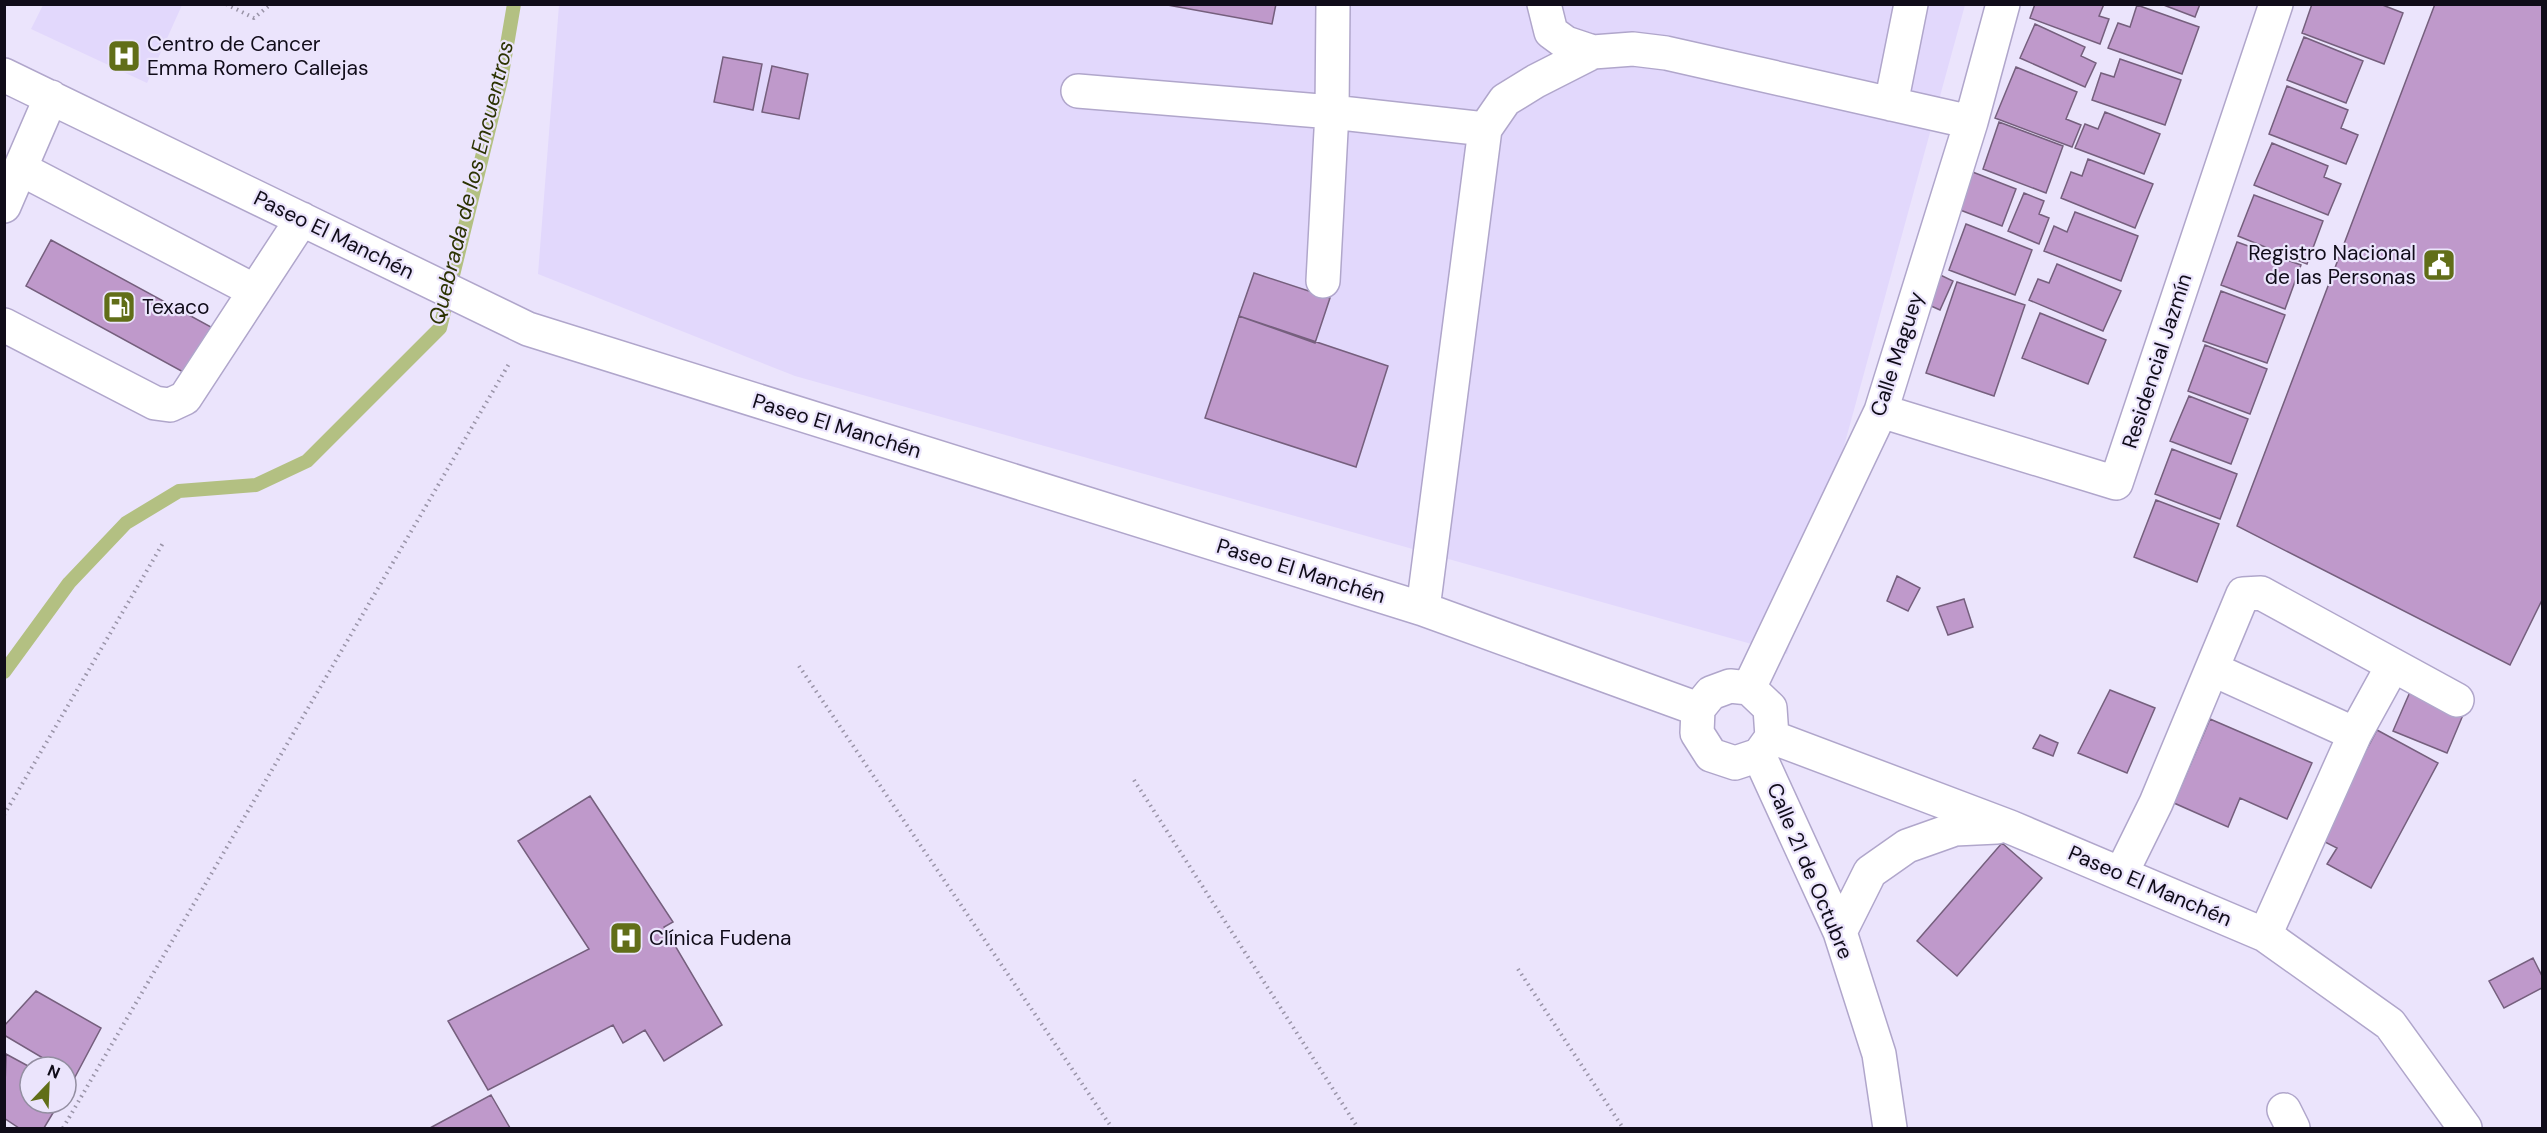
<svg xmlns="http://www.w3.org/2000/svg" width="2547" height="1133" viewBox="0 0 2547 1133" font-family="'DM Sans',sans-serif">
<rect width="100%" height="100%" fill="#ebe4fc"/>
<path fill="#e2d8fc" d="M43 5V4L182 5 147 83 31 29Z
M559 5H1965L1787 654 795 376 538 274Z"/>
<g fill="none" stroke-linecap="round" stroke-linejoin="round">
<path stroke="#b3c082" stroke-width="14" d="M4 672 69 583 126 523 179 491 256 485 307 461 440 328 501 80 514 4"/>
</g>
<path fill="#bf99cb" stroke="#755f7d" stroke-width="1.5" d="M1162 4H1276L1272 24Z
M2035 4H2104L2099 16 2109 19 2100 44 2030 18Z
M2161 4H2200L2195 17Z
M2312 4H2380L2403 13 2384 64 2302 33Z
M2435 4H2542V600L2510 665 2237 526Z
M2137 5 2199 27 2182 74 2108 48 2118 23 2130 27Z
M2035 24 2085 47 2081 56 2096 63 2085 87 2020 58Z
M2304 37 2363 61 2346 103 2287 80Z
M723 57 762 64 753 110 714 102Z
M2120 59 2181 80 2165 125 2092 100 2101 73 2114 77Z
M772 66 808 74 799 119 762 112Z
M2016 67 2077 92 2066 119 2081 125 2072 147 1995 118Z
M2287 86 2348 110 2341 128 2358 135 2346 164 2269 134Z
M2105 112 2160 134 2144 174 2075 148 2085 124 2098 129Z
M1999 122 2063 146 2046 193 1983 169Z
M2272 143 2328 166 2324 177 2341 184 2328 215 2254 185Z
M2088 159 2153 184 2135 228 2061 198 2071 172 2082 176Z
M1970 171 2016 189 2002 226 1955 208Z
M2024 193 2044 201 2039 214 2049 218 2039 244 2008 231Z
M2254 195 2323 221 2307 264 2238 236Z
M2075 212 2138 236 2121 281 2044 251 2054 226 2067 232Z
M1966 224 2032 250 2015 295 1949 270Z
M51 240 211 327 185 373 26 286Z
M2237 242 2301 265 2285 309 2221 285Z
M2057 264 2121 291 2103 331 2029 300 2038 279 2049 283Z
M1932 271 1953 281 1940 310 1920 301Z
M1254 273 1330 298 1315 343 1239 316Z
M1957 282 2025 305 1994 396 1926 373Z
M2221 291 2285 315 2267 363 2203 341Z
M2040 313 2106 340 2088 384 2022 358Z
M1239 316 1388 366 1356 467 1205 418Z
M2205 345 2267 369 2250 414 2188 391Z
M2189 396 2248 419 2231 464 2170 441Z
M2172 449 2237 474 2220 519 2155 494Z
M2156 500 2219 524 2197 582 2134 557Z
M1897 576 1920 588 1908 611 1887 601Z
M1964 599 1973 627 1948 635 1937 607Z
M2110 690 2155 708 2127 773 2078 753Z
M2410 692 2463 715 2447 753 2393 731Z
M2210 719 2312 763 2287 819 2240 798 2228 827 2174 803Z
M2377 730 2438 763 2371 888 2327 864 2337 848 2319 839Z
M2040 735 2058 743 2053 756 2033 748Z
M590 796 673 922 664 927 722 1025 664 1061 645 1030 623 1043 613 1025 488 1090 448 1021 589 949 518 841Z
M2002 843 2042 878 1957 976 1917 941Z
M2533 958 2542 976V988L2504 1008 2489 981Z
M36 991 101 1028 75 1077 66 1072V1067H58L4 1035V1026Z
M6 1054 30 1067V1103H59L44 1128H19L4 1118Z
M491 1095 510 1128H430Z"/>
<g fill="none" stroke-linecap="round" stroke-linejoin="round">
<g stroke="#b0a6cb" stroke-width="36">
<path id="minor" d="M1544 4 1551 32 1566 43 1593 52 1633 49 1666 53 1971 122
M4 75 528 329 1423 609 1698 709
M1078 91 1332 112 1485 129
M1891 104 1911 4
M21 169 255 291
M4 206 51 97
M1323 281 1332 112 1333 4
M4 325 155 403 170 405 185 398 302 219
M1881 411 2116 483 2276 4
M1423 609 1485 129 1505 100 1536 81 1593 52
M2212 669 2355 734
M1730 686 1749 688 1770 708 1772 737 1759 755 1735 763 1711 755 1697 733 1698 709 1711 693Z
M1749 688 1881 411 1971 122 2003 4
M1772 737 2010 827 2265 935 2390 1024 2465 1128
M1759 755 1840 932 1879 1054 1890 1128
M2121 874 2156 803 2243 594 2261 593 2457 700
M1840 932 1870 872 1907 846 1955 829 1997 827
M2265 935 2355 734 2393 665
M2284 1110 2293 1128"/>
</g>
<path stroke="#9a94a8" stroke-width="4" stroke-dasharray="1.5 4.5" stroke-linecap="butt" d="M226 4 254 18 271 4
M799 666 1112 1128
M1134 780 1358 1128
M4 815 163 543
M1518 969 1623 1128
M63 1128 510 362"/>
<use href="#minor" stroke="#fff" stroke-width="33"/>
</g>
<defs>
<g id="hospital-square" transform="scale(1.725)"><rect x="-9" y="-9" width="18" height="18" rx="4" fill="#616e18" stroke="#ebe4fc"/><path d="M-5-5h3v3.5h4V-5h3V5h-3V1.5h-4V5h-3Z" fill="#fff"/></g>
<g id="civic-square" transform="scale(1.725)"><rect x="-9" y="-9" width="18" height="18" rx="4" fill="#616e18" stroke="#ebe4fc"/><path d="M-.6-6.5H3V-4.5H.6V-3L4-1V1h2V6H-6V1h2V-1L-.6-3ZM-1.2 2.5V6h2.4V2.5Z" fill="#fff"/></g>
<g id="fuel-square" transform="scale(1.725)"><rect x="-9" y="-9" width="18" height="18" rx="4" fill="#616e18" stroke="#ebe4fc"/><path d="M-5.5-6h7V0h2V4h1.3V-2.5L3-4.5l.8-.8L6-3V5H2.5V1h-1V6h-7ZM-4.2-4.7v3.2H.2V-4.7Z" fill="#fff"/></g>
</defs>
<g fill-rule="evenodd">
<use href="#hospital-square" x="124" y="56"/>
<use href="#civic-square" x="2439" y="265"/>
<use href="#fuel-square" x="119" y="307"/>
<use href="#hospital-square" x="626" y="938"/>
</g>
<g text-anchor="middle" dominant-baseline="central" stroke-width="4.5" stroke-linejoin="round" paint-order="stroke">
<g font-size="21" fill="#100c19" stroke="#ebe4fc" text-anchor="start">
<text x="147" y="44">Centro de Cancer<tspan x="147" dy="24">Emma Romero Callejas</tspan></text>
<text x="2416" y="253" text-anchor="end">Registro Nacional<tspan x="2416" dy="24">de las Personas</tspan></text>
<text x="142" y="307">Texaco</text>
<text x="649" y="938">Clínica Fudena</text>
</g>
<g font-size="21" fill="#100c19" stroke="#ebe4fc">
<text transform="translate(334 235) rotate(26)">Paseo El Manchén</text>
<text transform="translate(1897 354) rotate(-72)">Calle Maguey</text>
<text transform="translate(2157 361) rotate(-72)">Residencial Jazmín</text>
<text transform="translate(837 426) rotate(17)">Paseo El Manchén</text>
<text transform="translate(1301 571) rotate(17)">Paseo El Manchén</text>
<text transform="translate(1810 871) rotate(67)">Calle 21 de Octubre</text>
<text transform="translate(2150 886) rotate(23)">Paseo El Manchén</text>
</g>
<g font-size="22" font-style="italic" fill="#2c3302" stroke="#ebe4fc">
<text transform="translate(471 183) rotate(-76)">Quebrada de los Encuentros</text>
</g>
</g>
<rect width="2547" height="1133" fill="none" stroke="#100c19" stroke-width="12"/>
<g transform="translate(48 1085) rotate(23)"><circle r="28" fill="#ebe4fc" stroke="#938ea1" stroke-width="1.5"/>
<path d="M0-4.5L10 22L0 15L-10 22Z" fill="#616e18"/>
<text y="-9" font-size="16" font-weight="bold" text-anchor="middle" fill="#100c19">N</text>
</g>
</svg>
